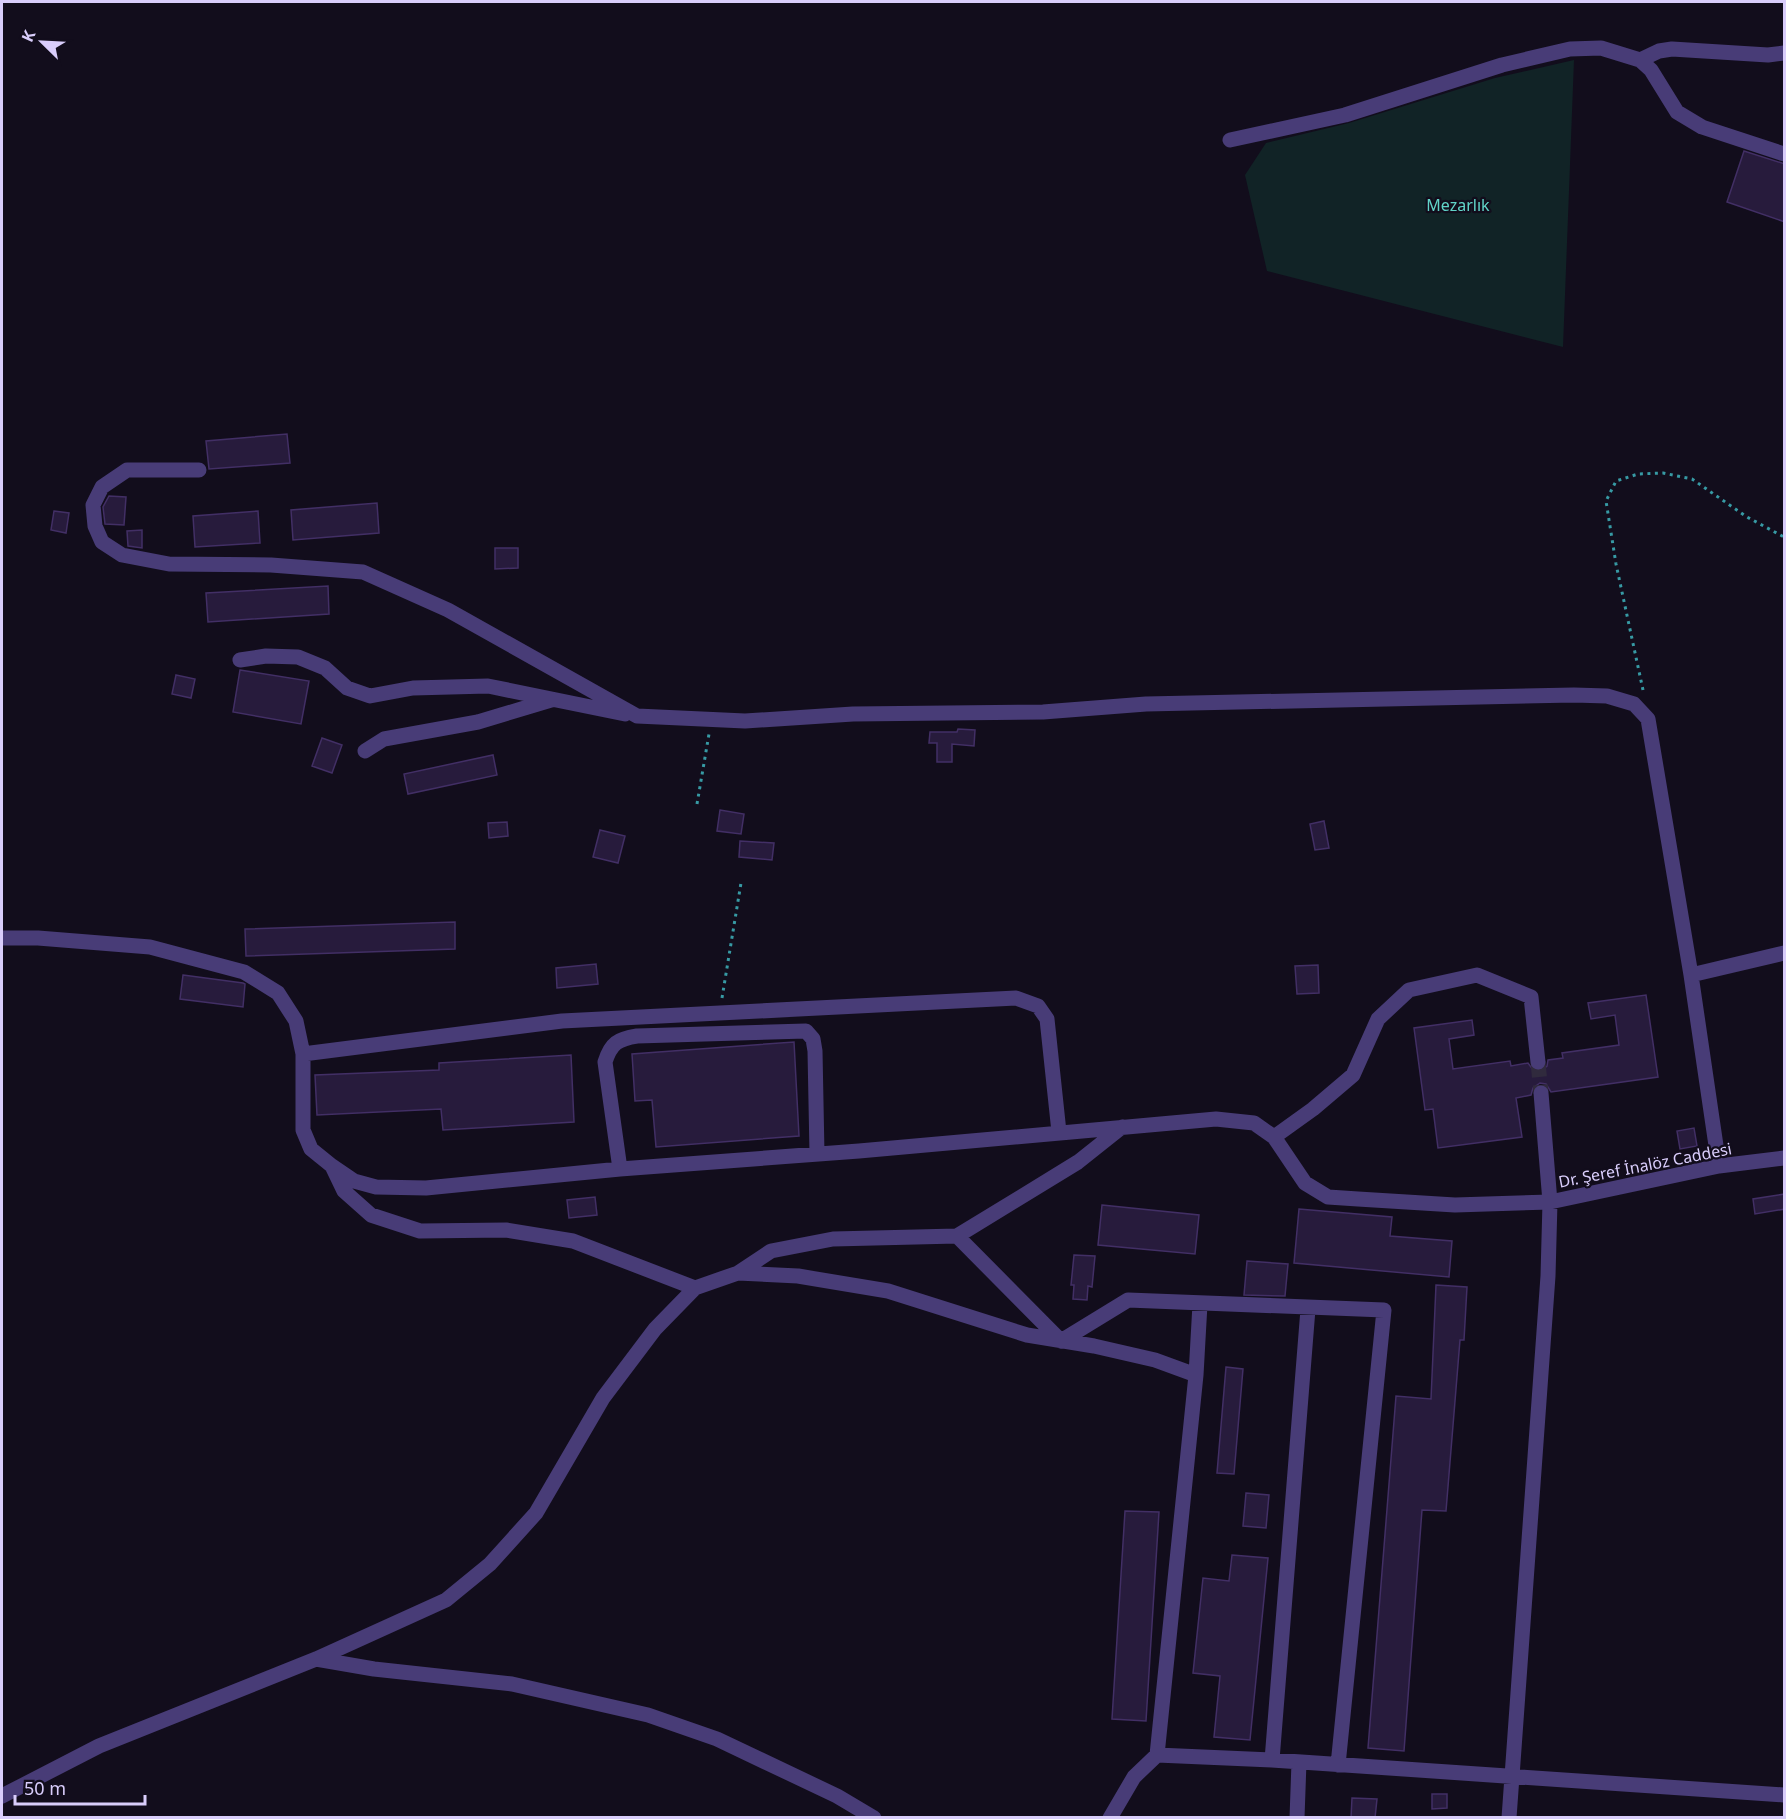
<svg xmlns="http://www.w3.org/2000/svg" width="1786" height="1819" viewBox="0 0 1786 1819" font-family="'Noto Sans',sans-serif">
<rect width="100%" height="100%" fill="#120d1c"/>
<path fill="#112326" d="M1574 60 1563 347 1267 271 1245 175 1266 143 1349 123 1495 78Z"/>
<path fill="#271b3c" stroke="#422f65" stroke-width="1.5" d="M1744 151 1785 164V222L1727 202Z
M287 434 290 463 209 469 206 441Z
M109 496 126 497 124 525 105 524 103 507Z
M377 503 379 533 293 540 291 510Z
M54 511 69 513 66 533 51 530Z
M258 511 260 543 195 547 193 516Z
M142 530V548L128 546 127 531Z
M495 548H518V568L495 569Z
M328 586 329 614 208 622 206 593Z
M240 670 309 681 301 724 233 712Z
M176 675 195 679 191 698 172 694Z
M958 729 975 730 974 746 952 744V762H937V743H929L930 732H957Z
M322 738 342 745 332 773 312 766Z
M493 755 497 775 408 794 404 774Z
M720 810 744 814 741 834 717 831Z
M1324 821 1329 848 1315 850 1310 824Z
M507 822 508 836 489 838 488 823Z
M600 830 625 836 618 863 593 857Z
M740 841 774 843 772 860 739 857Z
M455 922V949L246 956 245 929Z
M596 964 598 984 557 988 556 968Z
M1318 965 1319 993 1297 994 1295 966Z
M183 975 243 983 245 984 243 1007 180 999Z
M1646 995 1658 1077 1551 1092 1546 1084 1540 1083 1533 1088 1531 1095 1516 1098 1522 1137 1438 1148 1433 1109 1425 1110 1414 1028 1472 1020 1474 1035 1449 1039 1453 1069 1510 1061 1511 1066 1528 1063 1534 1071 1540 1072 1547 1066 1548 1060 1563 1058 1562 1053 1619 1045 1615 1015 1591 1019 1588 1003Z
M794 1042 799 1136 656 1147 652 1100 635 1101 632 1054Z
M571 1055 574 1122 443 1130 441 1109 317 1115 315 1075 439 1070V1063Z
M1694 1128 1697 1146 1680 1149 1677 1131Z
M1785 1194V1209L1755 1214 1753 1199Z
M595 1197 597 1215 569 1218 567 1200Z
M1102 1205 1199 1215 1195 1254 1098 1245Z
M1299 1209 1392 1217 1390 1236 1452 1241 1449 1277 1294 1263Z
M1074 1255 1095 1256 1092 1287 1088 1286 1087 1300 1073 1299 1074 1285H1071Z
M1247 1261 1288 1264 1285 1296 1244 1295Z
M1436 1285 1467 1287 1464 1340H1460L1446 1511 1422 1510 1404 1751 1368 1748 1396 1396 1431 1399Z
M1226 1367 1243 1369 1234 1474 1217 1473Z
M1246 1493 1269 1495 1266 1528 1243 1526Z
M1125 1511 1159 1512 1146 1721 1112 1719Z
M1232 1555 1268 1558 1250 1740 1214 1737 1220 1676 1193 1673 1203 1578 1229 1581Z
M1432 1794H1447V1808L1432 1809Z
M1352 1798 1377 1799 1375 1818H1351Z"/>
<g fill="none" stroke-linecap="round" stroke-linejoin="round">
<path stroke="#302a3d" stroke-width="15" stroke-dasharray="15 8" stroke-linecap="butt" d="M1538 1062 1541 1093"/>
<path stroke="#379aa4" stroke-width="3" stroke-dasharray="3 4.5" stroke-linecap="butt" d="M1643 690 1616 564 1606 501 1616 481 1638 474 1663 473 1692 479 1747 517 1784 537
M697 804 709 734
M722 998 741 883"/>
<path stroke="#483c77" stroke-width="15" d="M1640 60 1659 51 1672 49 1768 55 1784 53
M1230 140 1345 115 1502 65 1570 49 1601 48 1640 60 1651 70 1677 112 1702 127 1784 154
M199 470H127L102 487 93 505 95 526 102 542 122 555 169 564 271 565 363 572 448 610 637 716 745 721 853 714 1043 712 1146 704 1574 695 1607 696 1634 704 1648 719 1691 975 1719 1166
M240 660 266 656 298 657 325 668 347 688 370 696 413 688 488 686 625 714
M365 751 384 739 478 722 551 700
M2 938H38L150 947 244 972 278 993 296 1021 303 1054V1130L311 1149 332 1166 354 1181 376 1187 426 1188 620 1169 859 1151 1216 1119 1254 1123 1274 1137 1305 1183 1328 1197 1358 1199 1455 1205 1550 1202 1719 1166 1784 1158
M1691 975 1784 953
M303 1054 562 1021 1016 998 1038 1006 1047 1019 1059 1132
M1274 1137 1313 1109 1353 1075 1378 1019 1409 990 1477 975 1531 997 1538 1062
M332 1166 344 1191 371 1215 420 1231 506 1230 573 1241 695 1288
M620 1169 605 1062C611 1043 618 1039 637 1036L806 1031 813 1039 815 1051 817 1154
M957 1236 1061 1341 1128 1300 1384 1310 1338 1765
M738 1273 771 1251 833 1239 957 1236 1078 1162 1122 1127
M316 1659 374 1669 512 1684 648 1715 717 1739 837 1796 874 1818
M1157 1755 1196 1375 1200 1304
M1272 1760 1308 1309
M2 1796 99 1746 316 1659 446 1600 490 1564 536 1513 603 1398 655 1329 695 1288 738 1273 798 1276 888 1291 1027 1335 1094 1346 1155 1360 1196 1375
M1110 1818 1134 1777 1157 1755 1272 1760 1784 1795
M1297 1818 1299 1762
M1509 1818 1548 1276 1550 1202 1541 1093"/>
</g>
<g text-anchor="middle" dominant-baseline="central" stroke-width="4.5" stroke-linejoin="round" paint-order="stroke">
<g font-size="16" fill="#61d3c8" stroke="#120d1c">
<text x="1458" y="205">Mezarlık</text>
</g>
<g font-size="16" fill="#d9cdfb" stroke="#120d1c">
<text transform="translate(1645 1165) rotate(-11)">Dr. Şeref İnalöz Caddesi</text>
</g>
</g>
<rect width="1786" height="1819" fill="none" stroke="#d9cdfb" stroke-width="6"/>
<g transform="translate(42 42) rotate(294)" stroke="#120d1c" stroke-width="4.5" paint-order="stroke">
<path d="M0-4.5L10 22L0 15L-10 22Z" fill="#d9cdfb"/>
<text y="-9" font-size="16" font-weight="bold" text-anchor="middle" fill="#d9cdfb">K</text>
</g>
<path d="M15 1795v9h130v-9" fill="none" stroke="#d9cdfb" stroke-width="3"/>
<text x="24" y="1795" font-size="18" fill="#d9cdfb" stroke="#120d1c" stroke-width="4.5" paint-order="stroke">50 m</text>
</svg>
